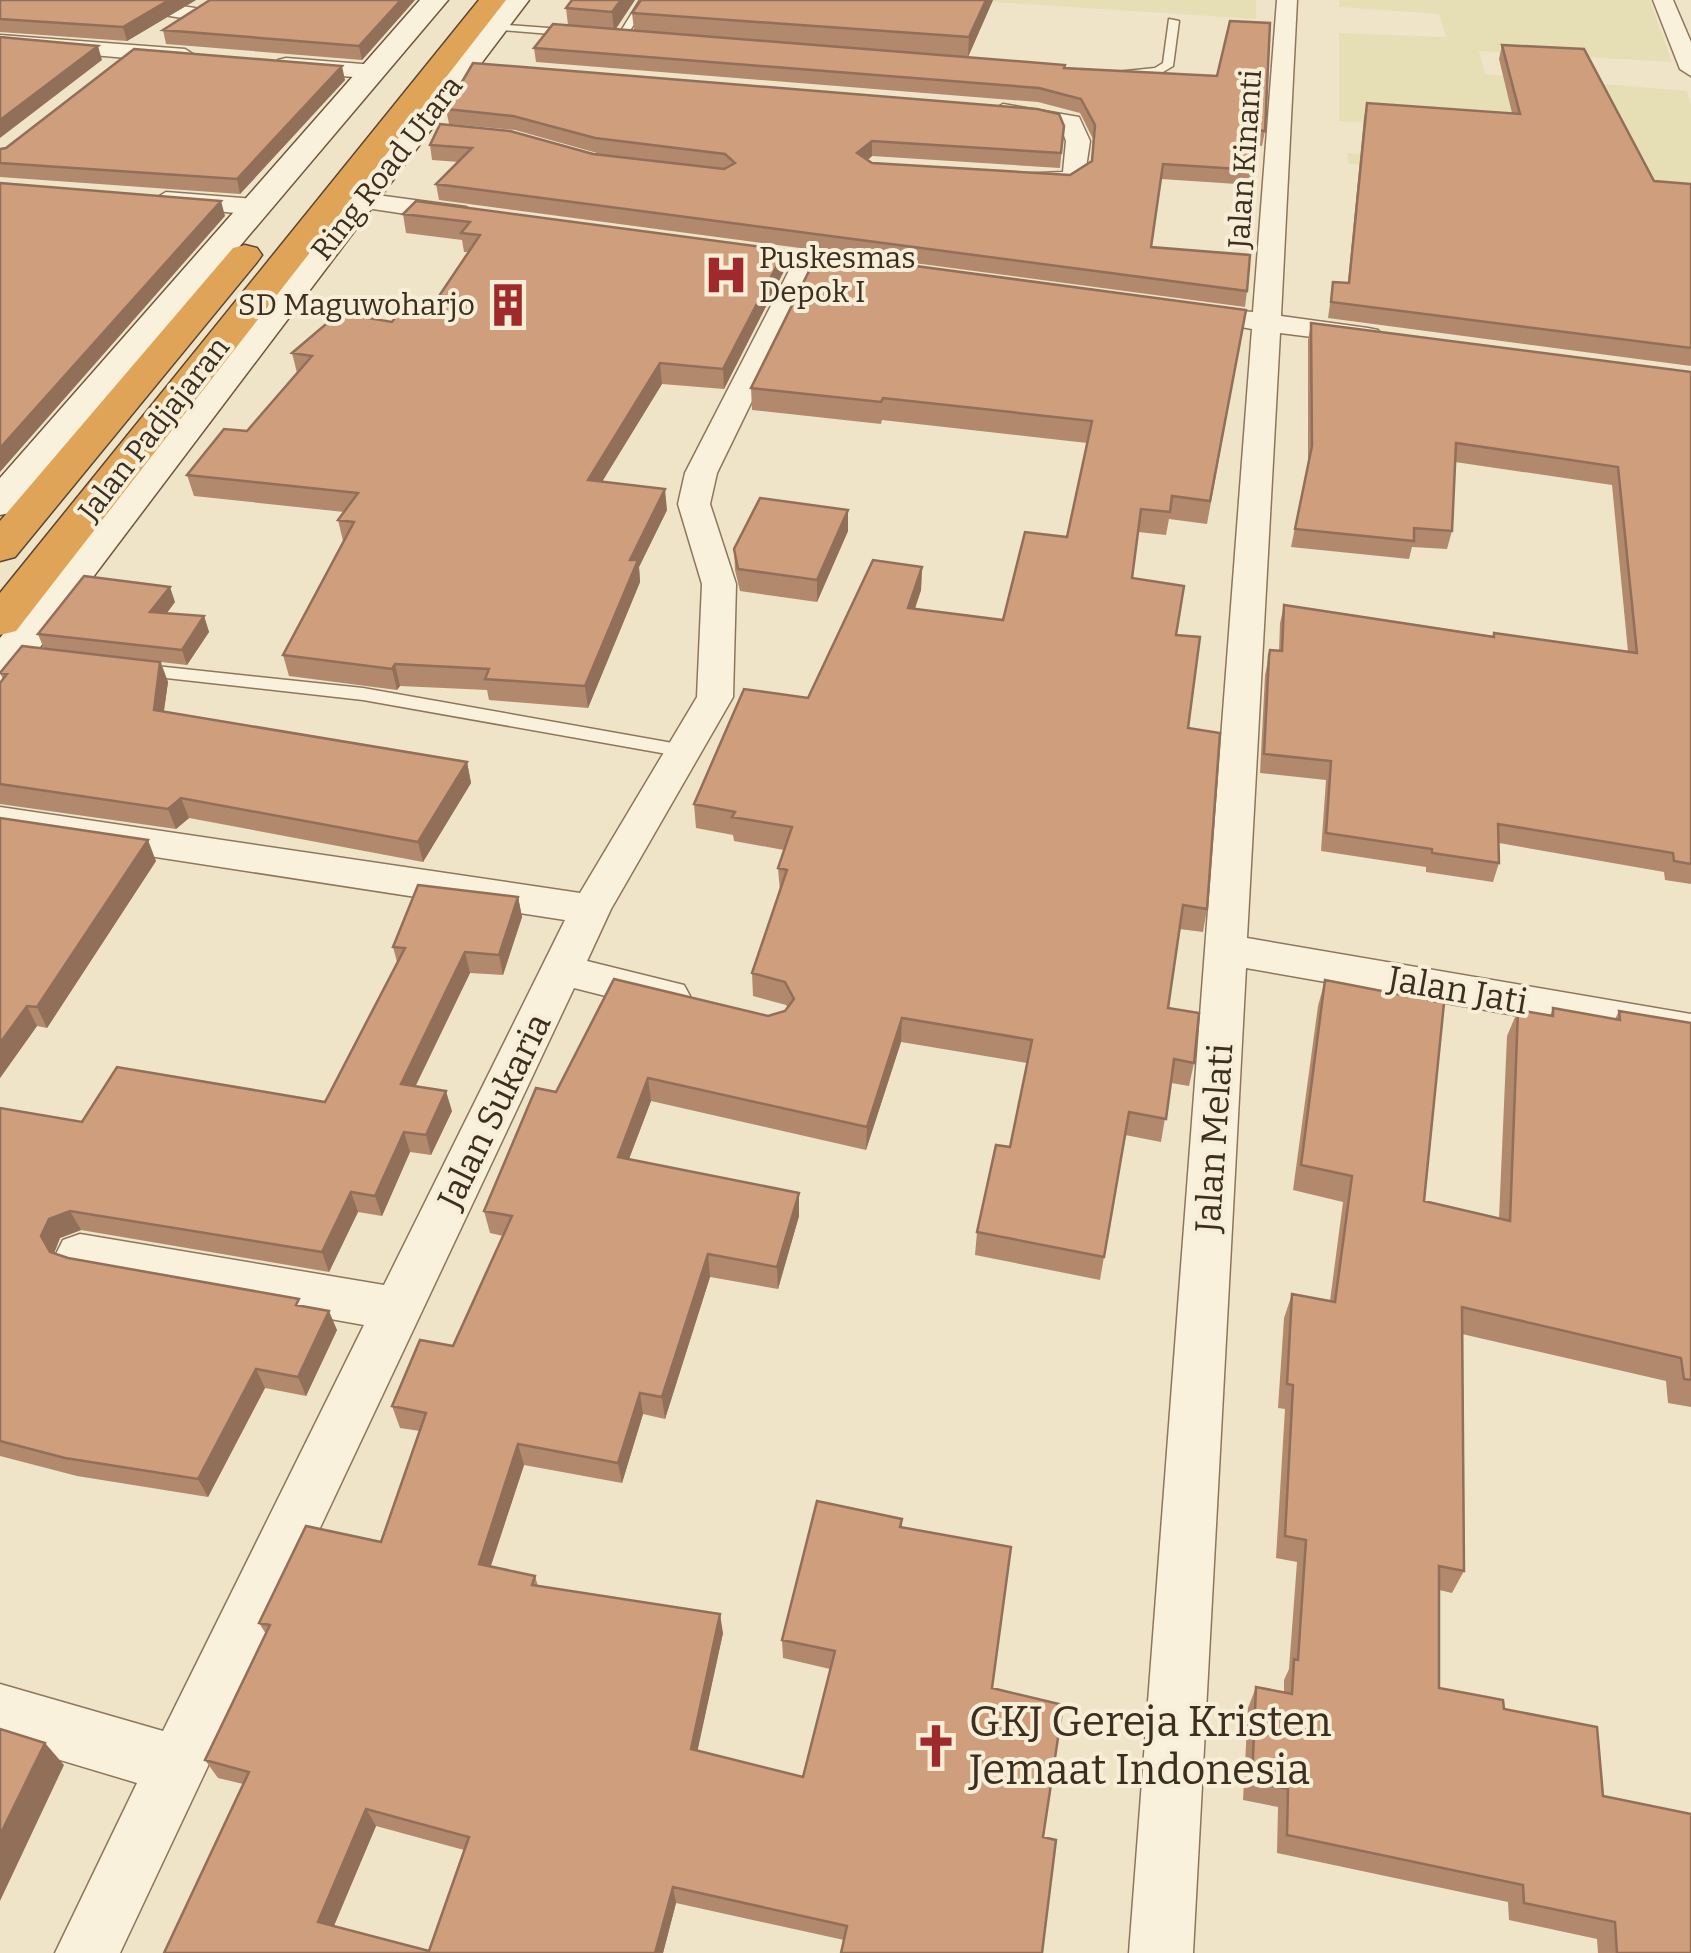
<svg xmlns="http://www.w3.org/2000/svg" width="1691" height="1953" viewBox="0 0 1691 1953" font-family="Bitter,serif">
<rect width="100%" height="100%" fill="#f0e4c8"/>
<path fill="#e6deb5" d="M962 0H1256V19Z
M1339 0H1650L1672 62 1479 51 1485 74 1687 91 1691 104V186L1349 164 1347 153 1532 166 1523 134 1339 121V33L1446 37 1439 14 1339 7Z"/>
<g fill="none" stroke-linecap="round" stroke-linejoin="round">
<g stroke="#8d765c" stroke-width="3">
<path id="lane" d="M640 0H651L624 39H616Z
M1169 19 1179 21 1173 66 1158 75 1116 78V72L1155 68 1163 63Z
M482 23 575 30 581 33 575 36 478 28Z
M137 664 363 688 684 745 694 751 684 757 363 700 130 674V666Z"/>
</g>
<g stroke="#8d765c" stroke-width="3">
<path id="street" d="M141 0 195 8 206 14 195 20 132 10 129 6 132 2Z
M1277 0H1297L1281 316 1368 328 1378 330 1382 336 1378 342 1368 344 1280 333 1247 938 1691 1014V1046L1246 968 1193 1953H1129L1252 329 1230 325 1226 319 1240 311 1253 312Z
M1653 0H1673L1691 42V76L1680 69Z
M0 35 185 49 196 56 185 63 0 47Z
M286 58 375 65 386 72 375 79 278 70 275 65 278 60Z
M1003 104 1079 117 1090 141 1084 181 1054 189 1013 184 1010 179 1013 174 1063 172 1066 141 1061 127 995 116 991 111Z
M166 192 255 199 268 207 255 215 157 205 153 200Z
M362 193 466 207 479 215 466 223 353 206 349 201 353 196Z
M807 253 820 261 717 473 710 504 736 584 733 697 611 909 587 961 684 985 690 996 684 1007 669 1012 574 988 120 1953H55L137 1783 0 1742V1684L163 1731 364 1325 80 1274 63 1268 56 1254 63 1240 80 1234 384 1285 565 920 0 833V807L580 893 697 697 702 584 678 504 685 473 794 261Z"/>
</g>
<g stroke="#6f573f" stroke-width="3">
<path id="secondary" d="M420 0H448L15 512 0 515V478Z
M502 0H529L16 679 0 683V638Z"/>
</g>
<g stroke="#5b4430" stroke-width="3">
<path id="highway" d="M479 0H506L16 631 0 635V593Z
M245 245 257 248 262 255 257 262 15 557 0 561V521L233 248Z"/>
</g>
<use href="#lane" fill="#faf1dc" fill-rule="evenodd"/>
<use href="#street" fill="#faf1dc" fill-rule="evenodd"/>
<use href="#secondary" fill="#faf1dc" fill-rule="evenodd"/>
<use href="#highway" fill="#e0a458" fill-rule="evenodd"/>
</g>
<path fill="#b2896c" fill-rule="evenodd" d="M0 0H196L127 41 0 32Z
M415 0 362 60 166 44 163 30Z
M572 0H635L616 29 634 30 632 13 641 0H993L968 57 1064 68 1265 131 1262 146 1255 145 1254 170 1252 185 1161 179 1151 247 1247 291 1245 307 439 200 436 184 459 162 432 160 430 145 597 153 515 130 449 124 446 109 1064 126 1060 168 872 156 868 160 872 163 1070 175 1092 161 1093 139 1080 113 1038 102 536 62 534 48 568 25 566 8Z
M1502 45 1654 181 1691 184V366L1328 318 1333 282 1348 283 1364 118 1367 103 1512 113 1499 59Z
M345 80 240 194 0 177V149Z
M416 201 785 269 724 389 662 384 602 482 667 510 639 567 640 582 588 708 489 700 487 690 400 686 397 690 289 676 283 655 343 541 338 520 344 512 194 496 187 475 247 431 297 373 292 353 429 311 468 252H464L462 240 406 233 403 214Z
M1246 310 1207 524 1169 519 1166 535 1138 532 1132 578 1176 635 1207 909 1203 932 1179 929 1168 1008 1194 1063 1189 1086 1171 1083 1161 1142 1125 1135 1100 1280 975 1255 977 1232 1010 1147 1027 1063 901 1042 866 1150 651 1101 629 1159 799 1216 778 1289 710 1277 665 1419 643 1414 622 1483 524 1465 491 1566 535 1576 538 1586 723 1633 697 1751 803 1777 830 1669 783 1658 782 1640 902 1519V1527L1011 1547 844 1940 676 1903 663 1953H164L243 1784 218 1778 205 1760 266 1634 259 1623 381 1542 420 1431 400 1428 392 1406 453 1346 503 1236 490 1233 484 1211 556 1092 785 1011 788 1008 786 1005 753 996 752 973 780 892 778 868 784 850 734 841 733 835 696 828 694 804 808 698 922 567 921 590 915 609 1003 620 1067 537 1087 443 882 420 881 424 752 410 751 388ZM376 1826 464 1850 429 1951 334 1926Z
M1311 323 1691 372V884L1665 880 1664 872 1499 843V863L1493 882 1426 872V867L1321 851 1326 780 1260 773 1265 675 1270 650 1279 651 1280 623 1284 605 1493 636 1494 633 1628 652 1612 485 1455 462 1452 531 1447 549 1412 547 1409 559 1291 547 1308 464V340Z
M848 510V531L817 602 740 591 735 570 734 549Z
M175 602 167 613 204 616 209 632 187 665 161 662 168 682 164 711 467 762 471 783 423 862 189 818 176 829 0 804V683L3 679 0 673 44 649 38 634Z
M0 818 156 861 47 1028 37 1026 0 1078Z
M518 897 522 917 503 975 470 973 415 1086 452 1111 431 1155 410 1152 382 1216 358 1212 329 1272 81 1230 60 1238 54 1253 68 1258 302 1306 337 1330 306 1396 265 1388 208 1497 77 1476 0 1456V1108L82 1122 325 1102 397 962 393 947Z
M1325 980 1424 1201 1499 1218 1507 1036 1518 1010 1550 1016 1553 1008 1615 1019 1619 1011 1691 1023V1407L1668 1403 1666 1381 1462 1334 1464 1571 1452 1593 1439 1590V1688L1504 1709 1603 1796 1691 1953H1598L1597 1939 1509 1920 1508 1902 1277 1853 1278 1807 1243 1800 1248 1708 1256 1687 1284 1693V1680L1289 1669 1297 1562 1276 1558 1285 1409 1278 1408 1284 1318 1292 1294 1330 1301 1343 1202 1293 1190 1318 1006Z"/>
<path fill="#916f58" d="M169 0H196L127 41 123 27Z
M401 0H415L362 60 359 46Z
M621 0H635L614 31 612 12Z
M986 0H993L968 57 969 37Z
M98 46 102 60 0 138V120Z
M342 66 345 80 240 194 237 179Z
M872 141V156L856 168 857 153Z
M221 201 225 216 0 472V448Z
M785 250V269L724 389 723 369Z
M660 363 662 384 590 501 588 480Z
M665 489 667 510 639 567 640 582 588 708 585 686 630 560Z
M848 510V531L817 602V580Z
M922 567 921 590 907 631 908 608Z
M170 587 175 602 156 627 150 612Z
M204 616 209 632 187 665 182 650Z
M160 662 168 682 161 730 154 710Z
M395 664 400 686 397 690 392 669Z
M467 762 471 783 423 862 418 842Z
M181 798 189 818 176 829 168 809Z
M148 840 156 861 47 1028 37 1007Z
M518 897 522 917 503 975 499 955Z
M465 952 470 973 407 1104 401 1084Z
M27 1006 37 1026 0 1078V1043Z
M902 1018 901 1042 866 1150 867 1127Z
M648 1078 651 1101 621 1180 618 1157Z
M446 1091 452 1111 431 1155 426 1135Z
M404 1132 410 1152 382 1216 375 1196Z
M351 1192 358 1212 329 1272 322 1252Z
M799 1193V1216L778 1289 777 1267Z
M70 1211 81 1230 60 1238 53 1256 41 1236 49 1219Z
M708 1254 710 1277 665 1419 662 1397Z
M329 1311 337 1330 306 1396 298 1377Z
M256 1369 265 1388 208 1497 198 1479Z
M640 1393 643 1414 622 1483 618 1463Z
M518 1444 524 1465 485 1583 479 1564Z
M720 1614 723 1633 694 1767 691 1749Z
M45 1743 64 1765 0 1901V1835Z
M366 1809 376 1826 329 1937 318 1922Z
M673 1887 676 1903 663 1953H655Z"/>
<path fill="#cf9f7d" stroke="#916f58" stroke-width="2.5" fill-rule="evenodd" d="M0 0H169L123 27 0 19Z
M210 0H401L359 46 163 30Z
M572 0H621L612 12 566 8Z
M641 0H986L969 37 632 13Z
M1230 21 1270 23 1265 131 1256 130 1254 170 1163 164 1151 247 1250 255 1247 291 436 184 472 148 430 145 440 124 510 131 593 154 724 169 735 163 725 154 595 138 513 116 446 109 473 63 1037 109 1059 114 1064 126 1061 153 872 141 857 153 872 163 1070 175 1092 161 1095 125 1081 99 1039 88 534 48 553 24 1065 65 1064 68 1217 76Z
M0 37 98 46 0 120Z
M1502 45 1584 49 1654 181 1691 184V348L1331 302 1333 282 1349 283 1367 103 1520 114Z
M134 49 342 66 237 179 0 163V149L6 148Z
M0 183 221 201 0 448Z
M416 201 785 250 723 369 660 363 588 480 665 489 630 560H638L585 686 485 679 489 669 395 664 392 669 283 655 354 522 338 520 358 493 187 475 224 429 247 431 312 356 292 353 339 313 392 322 402 309 429 311 480 235 461 233 470 222 403 214Z
M818 253 1246 310 1210 501 1172 496 1170 512 1141 509 1132 578 1184 586 1176 635 1200 637 1188 728 1220 733 1207 909 1183 905 1168 1008 1199 1013 1194 1063 1174 1059 1166 1119 1129 1112 1104 1257 977 1232 996 1145 1010 1147 1032 1040 902 1018 867 1127 648 1078 618 1157 799 1193 777 1267 708 1254 662 1397 640 1393 618 1463 518 1444 479 1564 535 1576 532 1585 720 1614 691 1749 803 1777 835 1651 782 1640 817 1501 902 1519 900 1527 1011 1547 992 1688 1063 1705 1043 1837 1056 1840 1042 1953H841L847 1926 673 1887 655 1953H164L249 1772 205 1760 270 1625 259 1623 306 1526 381 1542 426 1413 392 1406 420 1340 453 1346 512 1216 484 1211 536 1088 556 1092 614 979 768 1016 785 1011 794 999 785 982 752 973 787 870 778 868 792 827 732 817 735 812 694 804 744 689 808 698 873 560 922 567 908 608 1003 620 1025 532 1067 537 1092 421 883 398 881 402 751 388ZM366 1809 469 1837 429 1951 318 1922Z
M1311 323 1691 372V864L1674 861 1673 853 1498 824 1499 863 1432 853V849L1326 833 1331 761 1264 754 1269 656 1270 650 1282 651 1284 605 1494 637V633L1637 653 1618 467 1456 443 1452 531 1414 528V541L1295 529 1312 446Z
M760 498 848 510 817 580 738 569 734 549Z
M84 576 170 587 150 612 204 616 182 650 38 634Z
M22 646 160 662 154 710 467 762 418 842 181 798 168 809 0 784V683L7 674 0 673Z
M0 818 148 840 37 1007 27 1006 0 1043Z
M418 885 518 897 499 955 465 952 401 1084 446 1091 426 1135 404 1132 375 1196 351 1192 322 1252 70 1211 49 1219 41 1236 50 1252 68 1258 299 1299 296 1305 329 1311 298 1377 256 1369 198 1479 65 1458 0 1441V1108L82 1122 117 1067 325 1102 405 948 393 947Z
M1325 980 1444 1003 1424 1201 1510 1221 1518 1010 1553 1016V1008L1620 1020 1619 1011 1691 1023V1380L1684 1379 1681 1358 1462 1307 1464 1571 1439 1566V1688L1503 1700 1504 1709 1597 1727 1603 1796 1691 1814V1953H1617L1615 1922 1524 1903 1523 1885 1287 1835 1288 1789 1252 1781 1256 1687 1292 1694 1294 1659 1298 1660 1306 1540 1285 1536 1293 1385 1287 1384 1292 1294 1335 1302 1352 1176 1301 1165Z
M0 1729 45 1743 0 1835Z"/>
<defs>
<g id="hospital-bare" transform="scale(3.45)"><path d="M-5-5h3v3.5h4V-5h3V5h-3V1.5h-4V5h-3Z" fill="#9e2a2b" stroke="#f7eed8" stroke-width="2.5" paint-order="stroke"/></g>
<g id="building-bare" transform="scale(3.45)"><path d="M-4-6H4V6H1V3H-1V6H-4ZM-2.5-4.3h1.7v1.8h-1.7ZM.8-4.3h1.7v1.8H.8ZM-2.5-1h1.7V.8h-1.7ZM.8-1h1.7V.8H.8Z" fill="#9e2a2b" stroke="#f7eed8" stroke-width="2.5" paint-order="stroke"/></g>
<g id="church-bare" transform="scale(3.45)"><path d="M-1.2-6h2.4v3.5h3.3v2.4h-3.3V6h-2.4V-.1h-3.3v-2.4h3.3Z" fill="#9e2a2b" stroke="#f7eed8" stroke-width="2.5" paint-order="stroke"/></g>
</defs>
<g fill-rule="evenodd">
<use href="#hospital-bare" x="726" y="275"/>
<use href="#building-bare" x="508" y="305"/>
<use href="#church-bare" x="936" y="1746"/>
</g>
<g text-anchor="middle" dominant-baseline="central" stroke-width="8" stroke-linejoin="round" paint-order="stroke">
<g font-size="30" fill="#3d2e20" stroke="#f7eed8">
<text transform="translate(1245 159) rotate(-86)">Jalan Kinanti</text>
<text transform="translate(387 168) rotate(-52)">Ring Road Utara</text>
<text transform="translate(154 429) rotate(-52)">Jalan Padjajaran</text>
</g>
<g font-size="30" fill="#3d2e20" stroke="#f7eed8" text-anchor="start">
<text x="759" y="258">Puskesmas<tspan x="759" dy="34">Depok I</tspan></text>
<text x="475" y="305" text-anchor="end">SD Maguwoharjo</text>
</g>
<g font-size="35" fill="#3d2e20" stroke="#f7eed8">
<text transform="translate(1458 990) rotate(10)">Jalan Jati</text>
<text transform="translate(494 1111) rotate(-64)">Jalan Sukaria</text>
<text transform="translate(1214 1138) rotate(-86)">Jalan Melati</text>
</g>
<g font-size="42" fill="#3d2e20" stroke="#f7eed8" text-anchor="start">
<text x="969" y="1722">GKJ Gereja Kristen<tspan x="969" dy="48">Jemaat Indonesia</tspan></text>
</g>
</g>
</svg>
